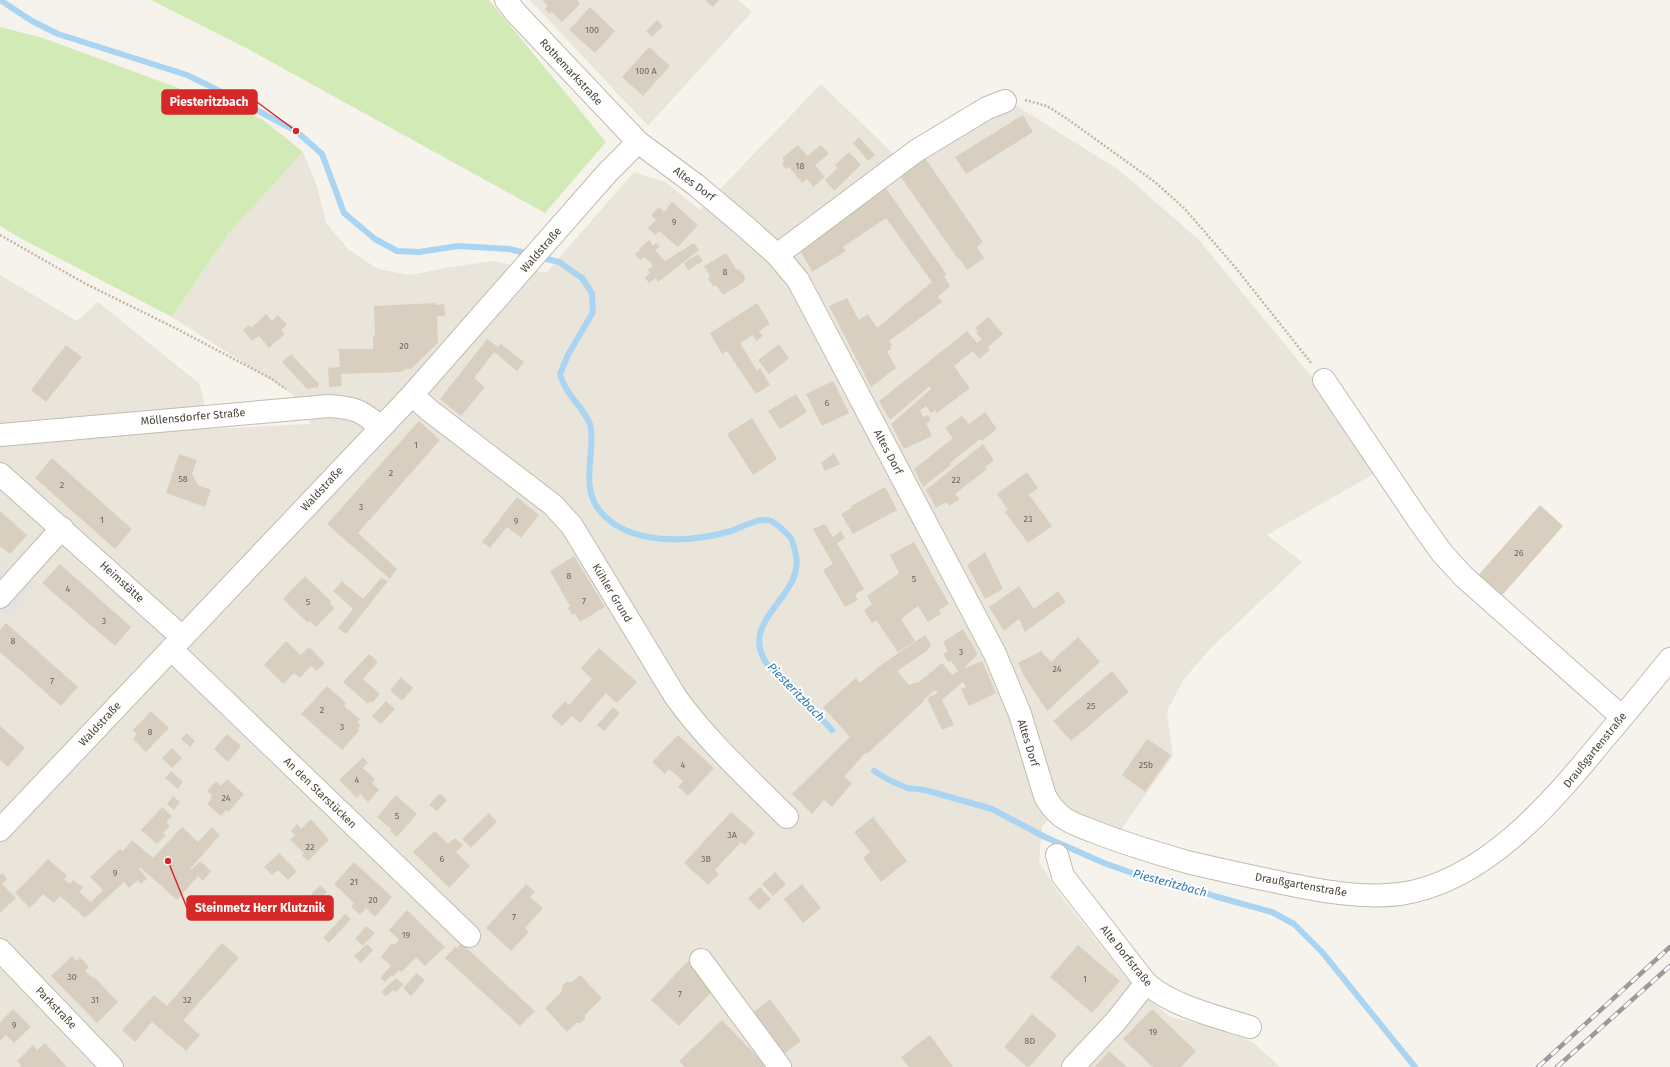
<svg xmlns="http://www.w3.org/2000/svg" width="1670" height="1067" viewBox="0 0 1670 1067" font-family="'Fira Sans',sans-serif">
<rect width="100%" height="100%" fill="#f6f3ec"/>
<path fill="#eae5da" d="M530 0H738L752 12 648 126Z
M821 84 905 165 1012 103 1119 170 1199 240 1311 376 1379 471 1267 535 1302 562 1211 648 1184 679 1167 711 1173 756 1120 831 1082 817 1065 804 1042 826 1039 861 1057 891 1138 992 1171 1017 1236 1033 1255 1044 1280 1067H0V275L77 321 98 302 200 384 209 429 311 424 291 393 172 317 229 233 303 152 317 186 326 223 348 249 378 269 410 275 451 267 493 261 546 273 634 172 665 182 700 210Z"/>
<path fill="#d2eab5" d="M151 0H489L606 142 545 213 248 49Z
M0 27 43 38 262 119 303 152 229 233 172 317 20 238 0 226Z"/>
<path fill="#e5e3e0" d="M7 560 10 579 0 590V568Z
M19 581 38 582 11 613H0V603Z"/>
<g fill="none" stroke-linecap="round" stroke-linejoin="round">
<path stroke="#a9d4f2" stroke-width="6" d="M0 0 32 21 58 34 187 75 234 98 296 131 322 154 344 213 375 239 397 251 419 252 458 246 509 249 530 254
M539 257 559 262 582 278 592 293 593 312 568 355 560 374C562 379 563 384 566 388 572 400 590 416 591 429 594 454 582 485 597 507 625 547 689 543 731 531 743 527 758 517 771 521 778 524 785 532 790 537 793 541 794 546 795 551 808 594 743 616 763 657 770 672 786 684 798 695 809 706 821 718 832 730
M874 771 889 780 907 788 925 790 992 809 1045 837 1104 863 1146 878 1166 883H1177L1214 896 1272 912 1294 924 1322 952 1415 1067"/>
</g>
<path fill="#d8cfc1" d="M542 0H577L580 4 562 22 552 12 550 14 545 9 548 6Z
M705 0H719L713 7Z
M590 7 615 31 595 53 569 30Z
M657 20 663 26 652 37 646 31Z
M649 47 670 66 643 96 622 77Z
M1023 115 1033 132 966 174 955 157Z
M859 137 875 155 868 161 853 143Z
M798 145 807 156 821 145 829 154 815 165 825 177 813 187 807 179 802 183 789 167 786 169 782 164 784 161 782 158Z
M849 152 861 165 834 191 825 180 838 168 835 165Z
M925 158 983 242 977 247 984 258 967 270 959 258 958 259 900 176Z
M885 187 945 272 946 274 944 277 950 286 938 297 942 302 889 341 892 345 890 347 892 349 887 351 896 368 871 387 829 306 847 298 859 320 868 314 877 328 932 282 886 218 843 247 846 251 812 272 798 246Z
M672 202 698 225 678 247 659 231 655 235 648 228 656 220 651 215 659 207 664 212Z
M649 240 653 246 656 243 660 247 655 250 665 261 694 243 699 250 658 282 655 278 649 283 645 278 650 273 647 270 653 266 645 257 640 260 635 254 640 250 639 249Z
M726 253 736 269 740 270 745 277 744 282 723 295 717 286H713L708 279 710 275 704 266Z
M698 254 703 261 688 270 684 263Z
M435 303 436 305 444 304 445 316H437L438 343 411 369H405L402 372 341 374 342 386 329 387 328 368 340 367 339 349H373V336H375L374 306Z
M757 303 770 324 759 331 763 336 756 341 753 335 740 343 757 371 760 368 770 385 756 394 727 351 722 354 710 333Z
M266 314 272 321 278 315 287 325 281 330 285 334 269 348 259 336 252 341 243 330 249 325 251 328Z
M988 317 1003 334 988 347 990 350 979 359 973 351 954 366 970 388 937 413 935 410 931 413 926 406 920 410 923 417 928 415 931 420 926 423 932 436 904 449 891 424 931 389 930 386 890 420 879 401 967 331 977 343 982 339 976 333 978 332 975 328Z
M487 339 498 347 501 344 524 362 517 371 494 352 474 378 485 387 461 416 440 399Z
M779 344 789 358 769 374 758 360Z
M66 345 82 357 46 402 31 390Z
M291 354 319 384 318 387 307 389 282 362Z
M833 381 849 413 822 426 806 394Z
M796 394 807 412 780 429 768 411Z
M985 412 997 429 982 441 980 439 950 463 951 465 923 487 914 469 953 438 945 428 962 416 969 424Z
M752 418 777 459 753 475 727 434Z
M419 421 440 440 358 533 397 569 390 579 327 524Z
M983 444 994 460 985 467 987 469 955 494 960 499 949 506 946 502 936 508 926 490Z
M834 453 840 464 825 471 821 463Z
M179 454 197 460 192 474 198 485 211 490 205 507 166 493Z
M52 458 132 529 115 549 35 478Z
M1027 472 1038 488 1029 495 1052 526 1028 543 1005 512 1008 510 997 494Z
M885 487 897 510 853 534 841 514 852 508 851 506Z
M517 497 539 515 521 538 507 527 490 548 482 542Z
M1540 505 1563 526 1498 600 1475 579Z
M0 511 27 535 10 554 0 546Z
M825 524 833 537 841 531 845 538 837 543 864 589 855 595 858 600 845 607 823 570 833 564 813 529Z
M914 542 949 604 939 610 941 614 928 622 918 606 901 619 915 641 898 652 876 620 872 623 864 610 872 604 867 596 899 573 890 555Z
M985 552 1003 589 985 599 967 565Z
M574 556 605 607 580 622 575 614 572 615 568 608 570 606 550 571Z
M60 564 131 627 115 646 42 583Z
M305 576 331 601 330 603 335 608 316 627 310 621 308 623 283 599Z
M381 578 388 581 346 634 338 628 353 609 333 591 342 581 363 599Z
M1019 586 1034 609 1058 591 1066 602 1025 632 1019 619 1004 631 989 607Z
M6 623 78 687 61 706 0 652V630Z
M963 629 978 654 963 669 982 661 996 693 969 706 961 689 966 687 963 682 942 700 954 725 942 730 927 698 938 693 935 690 923 700 924 701 869 752 866 754 865 753 844 777 852 783 832 807 824 800 812 814 792 794 850 737 823 707 856 678 860 683 881 665 925 635 931 645 928 650 897 671 909 685 917 682 918 683 942 663 952 675 958 671 951 661 948 662 943 654 948 651 943 642Z
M1078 637 1100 662 1047 711 1024 676 1018 663 1041 651 1051 662Z
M286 641 301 655 309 647 325 663 317 671 311 666 300 678 294 673 283 684 264 665Z
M599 648 637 682 617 703 606 693 580 723 572 716 562 726 551 716 565 701 569 705 592 679 581 668Z
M369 654 378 662 363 679 380 694 372 703 370 701 368 704 343 682Z
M1112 671 1129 692 1071 741 1053 721Z
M401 677 413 688 402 701 390 690Z
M327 686 346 703 344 706 360 719 357 722 361 725 358 729 360 730 342 750 301 714Z
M386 701 395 709 381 724 372 716Z
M613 707 620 713 604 731 597 725Z
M151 711 169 728 146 752 133 739 137 734 133 730Z
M0 726 25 748 8 767 0 760Z
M187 733 195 741 190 747 181 739Z
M227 734 241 746 228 762 214 749Z
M678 735 714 768 688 796 678 787 683 781 669 769 665 774 652 762Z
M1147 739 1171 755 1145 792 1122 775Z
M172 748 182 758 172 768 162 758Z
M363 757 368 763 363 768 375 779 372 783 379 790 368 802 360 794 357 798 339 780Z
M171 771 183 782 178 789 165 778Z
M227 779 244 794 228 812 226 810 221 816 207 804 212 798 210 797 212 795 207 791 216 781 221 786Z
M440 793 447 800 437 811 429 805Z
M396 795 417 814 397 837 390 831 392 830 377 817Z
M173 796 180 802 174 810 167 804Z
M162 807 172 816 166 822 170 826 163 833 166 835 157 844 141 830Z
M731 812 755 833 745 845 741 842 715 870 719 874 708 885 684 863Z
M489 813 497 822 471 848 462 839Z
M873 817 907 861 881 882 863 858 870 852 854 832Z
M311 819 329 840 308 861 302 856 304 853 290 840 295 835 291 831 297 824 301 829Z
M182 827 198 842 212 827 220 835 190 869 191 870 200 861 211 871 203 881 198 876 177 900 140 867 139 868 147 879 141 884 138 880 129 888 124 882 85 918 60 896 54 903 43 894 30 908 15 893 48 859 67 876 64 879 70 884 73 880 83 887 79 892 91 902 103 890 90 877 120 849 123 851 132 840 153 858Z
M435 831 448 844 455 838 463 845 456 852 470 866 449 888 413 852Z
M279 853 297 871 288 880 278 870 272 875 264 867Z
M354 862 392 897 375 917 366 908 360 915 351 907 354 903 334 884Z
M775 872 786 884 773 896 762 884Z
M2 873 7 879 2 884 16 898 0 913V875Z
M526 884 535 892 530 897 543 908 525 928 529 932 511 951 486 928Z
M802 884 821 908 803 923 784 899Z
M320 885 327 892 315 905 307 899Z
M760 887 771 899 759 910 748 898Z
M407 910 445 947 425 966 416 957 402 972 399 970 393 977 392 975 385 982 380 978 391 966 381 957 392 943 394 945 399 940 389 930Z
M345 914 351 919 329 943 323 938Z
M366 926 375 933 363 946 355 939Z
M222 943 239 958 183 1020 200 1035 186 1051 152 1022 135 1042 122 1030 154 995 167 1006Z
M461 943 535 1011 520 1026 445 958 455 947 457 948Z
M367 944 373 950 361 963 354 956Z
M1078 945 1120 981 1092 1013 1050 977Z
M72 956 77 961 80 957 89 967 85 971 93 978 94 977 118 1002 97 1023 51 976Z
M689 960 717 986 679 1026 651 1000Z
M417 973 425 980 411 996 403 988Z
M580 975 602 998 585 1015V1019L580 1023H576L567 1032 545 1008 562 991V986L566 982H572Z
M396 978 404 984 396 992 393 990 386 996 381 992Z
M770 999 801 1041 784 1054 751 1014Z
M13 1009 31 1027 14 1043 6 1035 0 1041V1022Z
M1152 1009 1196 1051 1181 1067H1153L1123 1039Z
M1032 1014 1057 1035 1029 1067H1027L1004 1047Z
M722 1020 767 1067H685L679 1061Z
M930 1035 953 1067H909L901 1057Z
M45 1043 67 1067H20L21 1065 17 1061 33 1045 37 1050Z
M1109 1051 1127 1067H1095Z"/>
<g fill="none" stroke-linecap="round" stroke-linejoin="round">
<g stroke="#c2bbae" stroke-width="24">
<path id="minor" d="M506 0 516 13 638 142 696 185 747 228 777 255 798 280 995 654 1020 714 1045 796C1049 804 1054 810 1061 816 1071 824 1083 827 1095 832 1125 844 1156 853 1187 862 1217 869 1248 876 1278 882 1317 890 1359 899 1400 894 1485 882 1552 802 1603 740 1626 713 1648 686 1670 659
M777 255 916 151 987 108 1005 101
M1324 380 1417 518 1442 553 1464 577 1622 717
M412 395 429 410 553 505 572 526 675 696C707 741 748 778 787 817
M0 435 329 406C355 408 361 410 380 427
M0 474 182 637
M0 597 62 528
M171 649 469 936
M0 830 412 395 608 172 638 142
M1057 855 1063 876 1146 983C1174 1007 1215 1016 1250 1027
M0 950 112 1067
M701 960 780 1067
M1073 1067 1116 1021 1146 983"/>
</g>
<path stroke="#c4b79f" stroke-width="2.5" stroke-dasharray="2 2" stroke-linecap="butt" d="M1025 100 1047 106 1066 118 1155 182 1185 209 1235 267 1312 364
M0 235 84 283 175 328 272 379 286 389"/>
<use href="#minor" stroke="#fff" stroke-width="22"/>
<g stroke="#9a9a9a" stroke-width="4.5">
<path id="rail" d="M1538 1067 1670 947
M1557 1067 1670 966"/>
</g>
<use href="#rail" stroke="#fff" stroke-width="3" stroke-dasharray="9" stroke-linecap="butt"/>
</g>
<g text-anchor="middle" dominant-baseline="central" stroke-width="4" stroke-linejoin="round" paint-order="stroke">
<g font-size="9" fill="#6e675b">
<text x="592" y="30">100</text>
<text x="646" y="71">100 A</text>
<text x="800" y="166">18</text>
<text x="674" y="222">9</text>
<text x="725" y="272">8</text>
<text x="404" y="346">20</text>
<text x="827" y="403">6</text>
<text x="416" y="445">1</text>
<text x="391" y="473">2</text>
<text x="183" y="479">58</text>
<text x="956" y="480">22</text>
<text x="62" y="485">2</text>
<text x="361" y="507">3</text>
<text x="1028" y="519">23</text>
<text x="102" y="520">1</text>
<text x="516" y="521">9</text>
<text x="1519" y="553">26</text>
<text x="569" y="576">8</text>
<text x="914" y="579">5</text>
<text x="68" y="589">4</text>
<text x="584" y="601">7</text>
<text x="308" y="602">5</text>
<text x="104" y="621">3</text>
<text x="13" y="641">8</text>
<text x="961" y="652">3</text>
<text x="1057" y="669">24</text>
<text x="52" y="681">7</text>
<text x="1091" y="706">25</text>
<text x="322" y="710">2</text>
<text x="342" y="727">3</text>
<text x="150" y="732">8</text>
<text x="683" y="765">4</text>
<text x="1146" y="765">25b</text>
<text x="357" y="780">4</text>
<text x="226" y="798">24</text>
<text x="397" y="816">5</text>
<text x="732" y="835">3A</text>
<text x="310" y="847">22</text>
<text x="442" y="859">6</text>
<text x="706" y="859">3B</text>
<text x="115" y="873">9</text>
<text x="354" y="882">21</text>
<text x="373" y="900">20</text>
<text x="514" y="917">7</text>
<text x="406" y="935">19</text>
<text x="72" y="977">30</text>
<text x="1085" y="979">1</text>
<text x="680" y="994">7</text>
<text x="95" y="1000">31</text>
<text x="187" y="1000">32</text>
<text x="14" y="1025">9</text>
<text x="1153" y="1032">19</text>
<text x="1030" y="1041">8D</text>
</g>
<g font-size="11" fill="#4b4439" stroke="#fff">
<text transform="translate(571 72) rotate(47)">Rothemarkstraße</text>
<text transform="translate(694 184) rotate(37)">Altes Dorf</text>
<text transform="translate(541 250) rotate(-49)">Waldstraße</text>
<text transform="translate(193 417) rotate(-5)">Möllensdorfer Straße</text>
<text transform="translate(888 452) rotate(62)">Altes Dorf</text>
<text transform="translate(322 489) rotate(-47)">Waldstraße</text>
<text transform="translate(122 582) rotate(42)">Heimstätte</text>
<text transform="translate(612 593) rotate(59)">Kühler Grund</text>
<text transform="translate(100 724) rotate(-47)">Waldstraße</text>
<text transform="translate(1028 743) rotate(73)">Altes Dorf</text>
<text transform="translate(1595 750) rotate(-51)">Draußgartenstraße</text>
<text transform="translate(320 793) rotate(44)">An den Starstücken</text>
<text transform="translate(1301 885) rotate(10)">Draußgartenstraße</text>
<text transform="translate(1126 956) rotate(51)">Alte Dorfstraße</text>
<text transform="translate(56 1008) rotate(46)">Parkstraße</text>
</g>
<g font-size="12" font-style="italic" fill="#2e7ab2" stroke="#fff">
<text transform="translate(796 692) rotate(46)">Piesteritzbach</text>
<text transform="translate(1170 883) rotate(15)">Piesteritzbach</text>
</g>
</g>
<path fill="none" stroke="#d62828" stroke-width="1.5" d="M296 131L257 102M168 861L187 908"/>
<g fill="#d62828" stroke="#fff" stroke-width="1.5">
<circle cx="296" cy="131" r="4"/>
<circle cx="168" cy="861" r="4"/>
</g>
<g fill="#d62828" stroke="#d62828" stroke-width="1.5">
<rect x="162" y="90" width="95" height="24" rx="4"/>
<rect x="187" y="896" width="146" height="24" rx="4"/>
</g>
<g font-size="12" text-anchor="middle" font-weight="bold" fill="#fff">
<text x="209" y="106">Piesteritzbach</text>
<text x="260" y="912">Steinmetz Herr Klutznik</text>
</g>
</svg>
